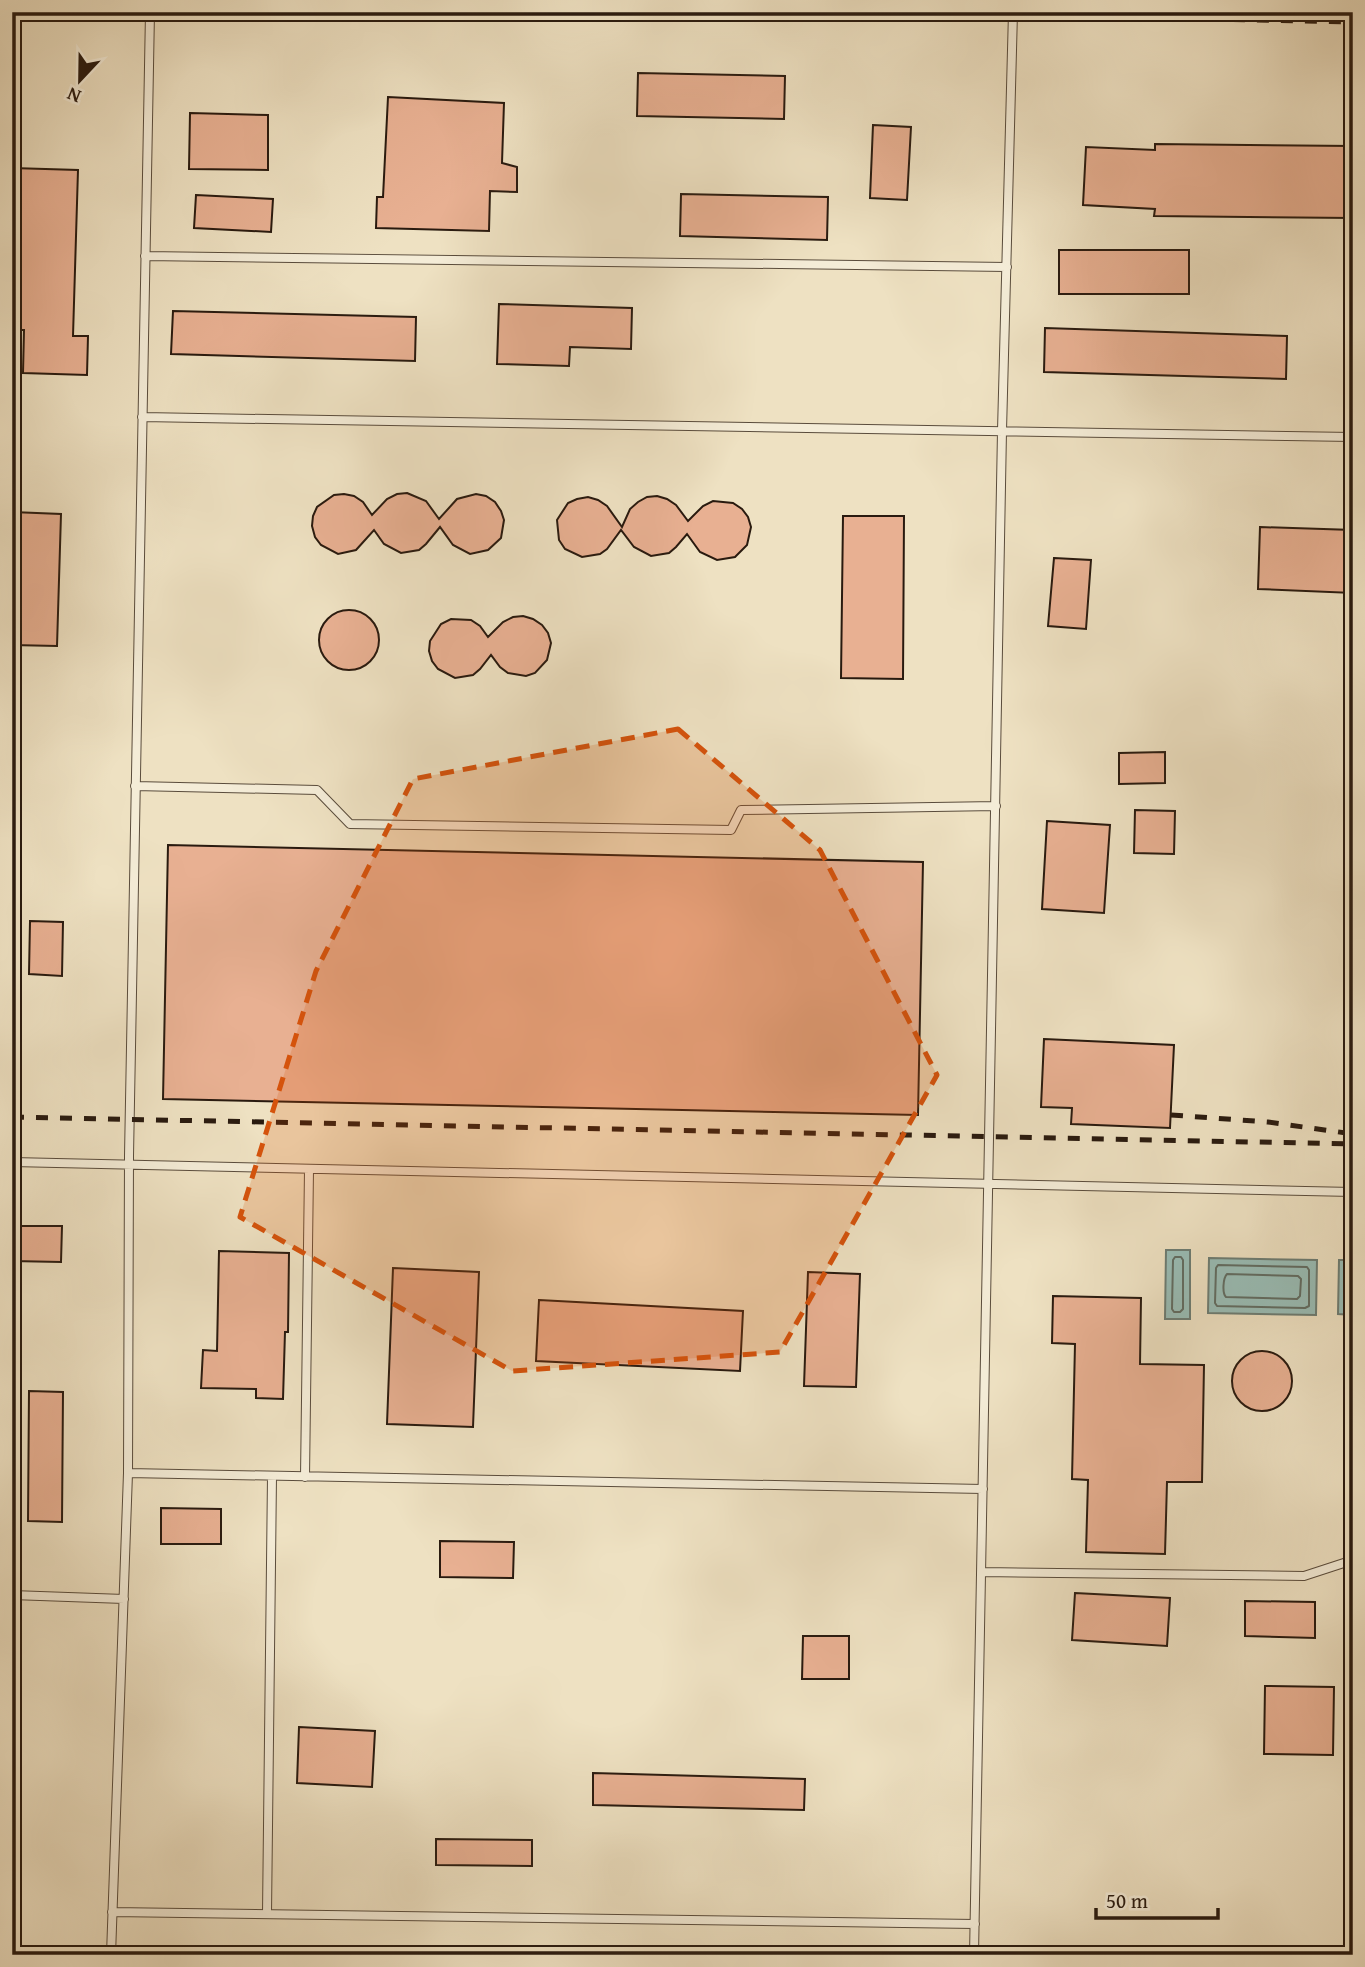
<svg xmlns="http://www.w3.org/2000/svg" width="1365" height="1967" viewBox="0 0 1365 1967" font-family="'Gentium Book Plus',serif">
<rect width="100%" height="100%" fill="#eee1c2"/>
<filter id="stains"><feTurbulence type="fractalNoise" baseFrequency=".00286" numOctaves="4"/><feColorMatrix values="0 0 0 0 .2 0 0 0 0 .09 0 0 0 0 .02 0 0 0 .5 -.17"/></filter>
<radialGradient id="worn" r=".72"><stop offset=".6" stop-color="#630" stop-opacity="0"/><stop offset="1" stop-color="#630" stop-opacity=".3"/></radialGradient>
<path fill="#99bdb6" stroke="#6c7c73" stroke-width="2" d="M1166 1250H1190V1319H1165Z
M1209 1258 1317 1260 1316 1315 1208 1313Z
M1339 1260H1353V1315L1338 1314Z"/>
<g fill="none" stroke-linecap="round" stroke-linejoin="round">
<path stroke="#616c62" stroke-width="2" d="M1175 1257H1181L1183 1260V1309L1180 1312H1174L1172 1309 1173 1260Z
M1218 1265 1307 1267 1309 1270V1306L1305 1308 1217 1306 1215 1303 1216 1268Z
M1227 1274 1298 1276 1301 1279 1300 1296 1297 1299 1226 1297C1222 1293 1223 1278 1227 1274Z"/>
</g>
<path fill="#e8b092" stroke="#291a0f" stroke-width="2" d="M638 73 785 76 784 119 637 116Z
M388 97 504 103 502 163 517 167V192L490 191 489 231 376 228 377 197H383Z
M190 113 268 115V170L189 169Z
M873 125 911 127 907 200 870 198Z
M1155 144 1353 146V218L1154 216 1155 209 1083 205 1086 147 1155 150Z
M12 168 78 170 73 336H88L87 375 23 373 24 330H12Z
M681 194 828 197 827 240 680 236Z
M196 195 273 199 271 232 194 228Z
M1059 250H1189V294H1059Z
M499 304 632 308 631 349 570 347 569 366 497 364Z
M173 311 416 317 415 361 171 354Z
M1045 328 1287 336 1286 379 1044 372Z
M407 493 426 501 439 519 457 499 476 494 486 496 495 502 501 511 504 520 501 538 488 550 470 554 453 545 440 527 426 544 419 550 401 553 384 544 374 530 356 550 338 554 321 545 315 537 312 526 313 516 317 507 334 495 344 494 354 496 363 502 372 515 387 499 397 494Z
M657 496 667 499 676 505 688 521 703 506 713 501 733 503 742 509 748 517 751 527 747 545 735 557 717 560 700 552 687 534 676 547 669 553 651 556 634 547 621 530 607 549 600 554 582 557 565 549 559 540 557 520 568 503 577 499 588 497 598 500 607 506 622 527 630 509 638 502 647 497Z
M12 512 61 514 57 646 12 645Z
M843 516H904L903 679 841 678Z
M1260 527 1353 530V593L1258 589Z
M1054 558 1091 560 1086 629 1048 626Z
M319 640a30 30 0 1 1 60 0a30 30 0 1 1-60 0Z
M523 616 533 619 542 625 548 633 551 643 547 660 535 673 526 676 508 673 500 667 491 655 480 669 473 675 455 678 438 669 432 661 429 651 430 641 441 624 451 619 471 620 480 626 488 637 503 622 513 617Z
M1165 752V783L1119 784V753Z
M1135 810 1175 811 1174 854 1134 853Z
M1047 821 1110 825 1104 913 1042 909Z
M168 845 923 862 918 1115 163 1099Z
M30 921 63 922 62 976 29 974Z
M1044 1039 1174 1045 1170 1128 1071 1124 1072 1108 1041 1107Z
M12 1226H62L61 1262 12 1261Z
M219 1251 289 1253 288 1332H285L283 1399 256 1398V1389L201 1388 203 1350 217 1351Z
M393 1268 479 1272 473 1427 387 1424Z
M808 1272 860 1274 856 1387 804 1386Z
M1053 1296 1141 1298 1140 1364 1204 1365 1202 1482H1167L1165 1554 1086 1552 1088 1480 1072 1479 1075 1344 1052 1343Z
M539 1300 743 1311 740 1371 536 1361Z
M1232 1381a30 30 0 1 1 60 0a30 30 0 1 1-60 0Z
M29 1391 63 1392 62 1522 28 1521Z
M161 1508 221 1509V1544H161Z
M440 1541 514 1542 513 1578 440 1577Z
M1075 1593 1170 1598 1167 1646 1072 1640Z
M1245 1601 1315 1602V1638L1245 1636Z
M803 1636H849V1679H802Z
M1265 1686 1334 1687 1333 1755 1264 1754Z
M299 1727 375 1731 372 1787 297 1783Z
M593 1773 805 1779 804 1810 593 1805Z
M436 1839 532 1840V1866L436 1865Z"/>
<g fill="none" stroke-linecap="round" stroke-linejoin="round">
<g stroke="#5a4c3c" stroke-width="10">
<path id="service" d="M145 256 1007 267
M142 417 1353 437
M135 786 317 790 350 824 731 830 741 810 996 806
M12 1162 1353 1192
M128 1473 983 1489
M305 1477 309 1170
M982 1572 1304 1576 1353 1560
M12 1595 124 1599
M112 1912 975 1924
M267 1914 272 1476
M111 1955 128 1473 129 1156 150 12
M974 1955 1002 431 1013 12"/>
</g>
<use href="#service" stroke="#f4ecd7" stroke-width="8"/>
<path stroke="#291a0f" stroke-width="5" stroke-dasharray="12 12" stroke-linecap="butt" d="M849 12 1353 22
M1171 1115 1268 1122 1353 1134
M12 1117 1353 1144"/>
</g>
<path fill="#d5530c" fill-opacity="0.2" stroke="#d5530c" stroke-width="5" stroke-dasharray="14 9" stroke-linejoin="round" d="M678 729 820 850 937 1075 780 1352 512 1371 240 1217 316 971 413 779Z"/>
<rect width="1365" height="1967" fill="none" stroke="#eee1c2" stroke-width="42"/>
<rect x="14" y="14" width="1337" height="1939" fill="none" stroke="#291a0f" stroke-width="3.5"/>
<rect x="21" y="21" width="1323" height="1925" fill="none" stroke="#291a0f" stroke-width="2"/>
<g transform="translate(80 80) rotate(202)" stroke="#f4ecd7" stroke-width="5" paint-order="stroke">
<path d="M0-5L12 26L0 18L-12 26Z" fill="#291a0f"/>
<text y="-10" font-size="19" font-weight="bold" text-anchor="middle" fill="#291a0f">N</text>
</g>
<path d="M1096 1908v10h122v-10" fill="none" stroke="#291a0f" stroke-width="3.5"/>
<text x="1106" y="1908" font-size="21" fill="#291a0f" stroke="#f4ecd7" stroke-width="5" paint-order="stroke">50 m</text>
<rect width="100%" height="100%" filter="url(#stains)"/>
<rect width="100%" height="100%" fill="url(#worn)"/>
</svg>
